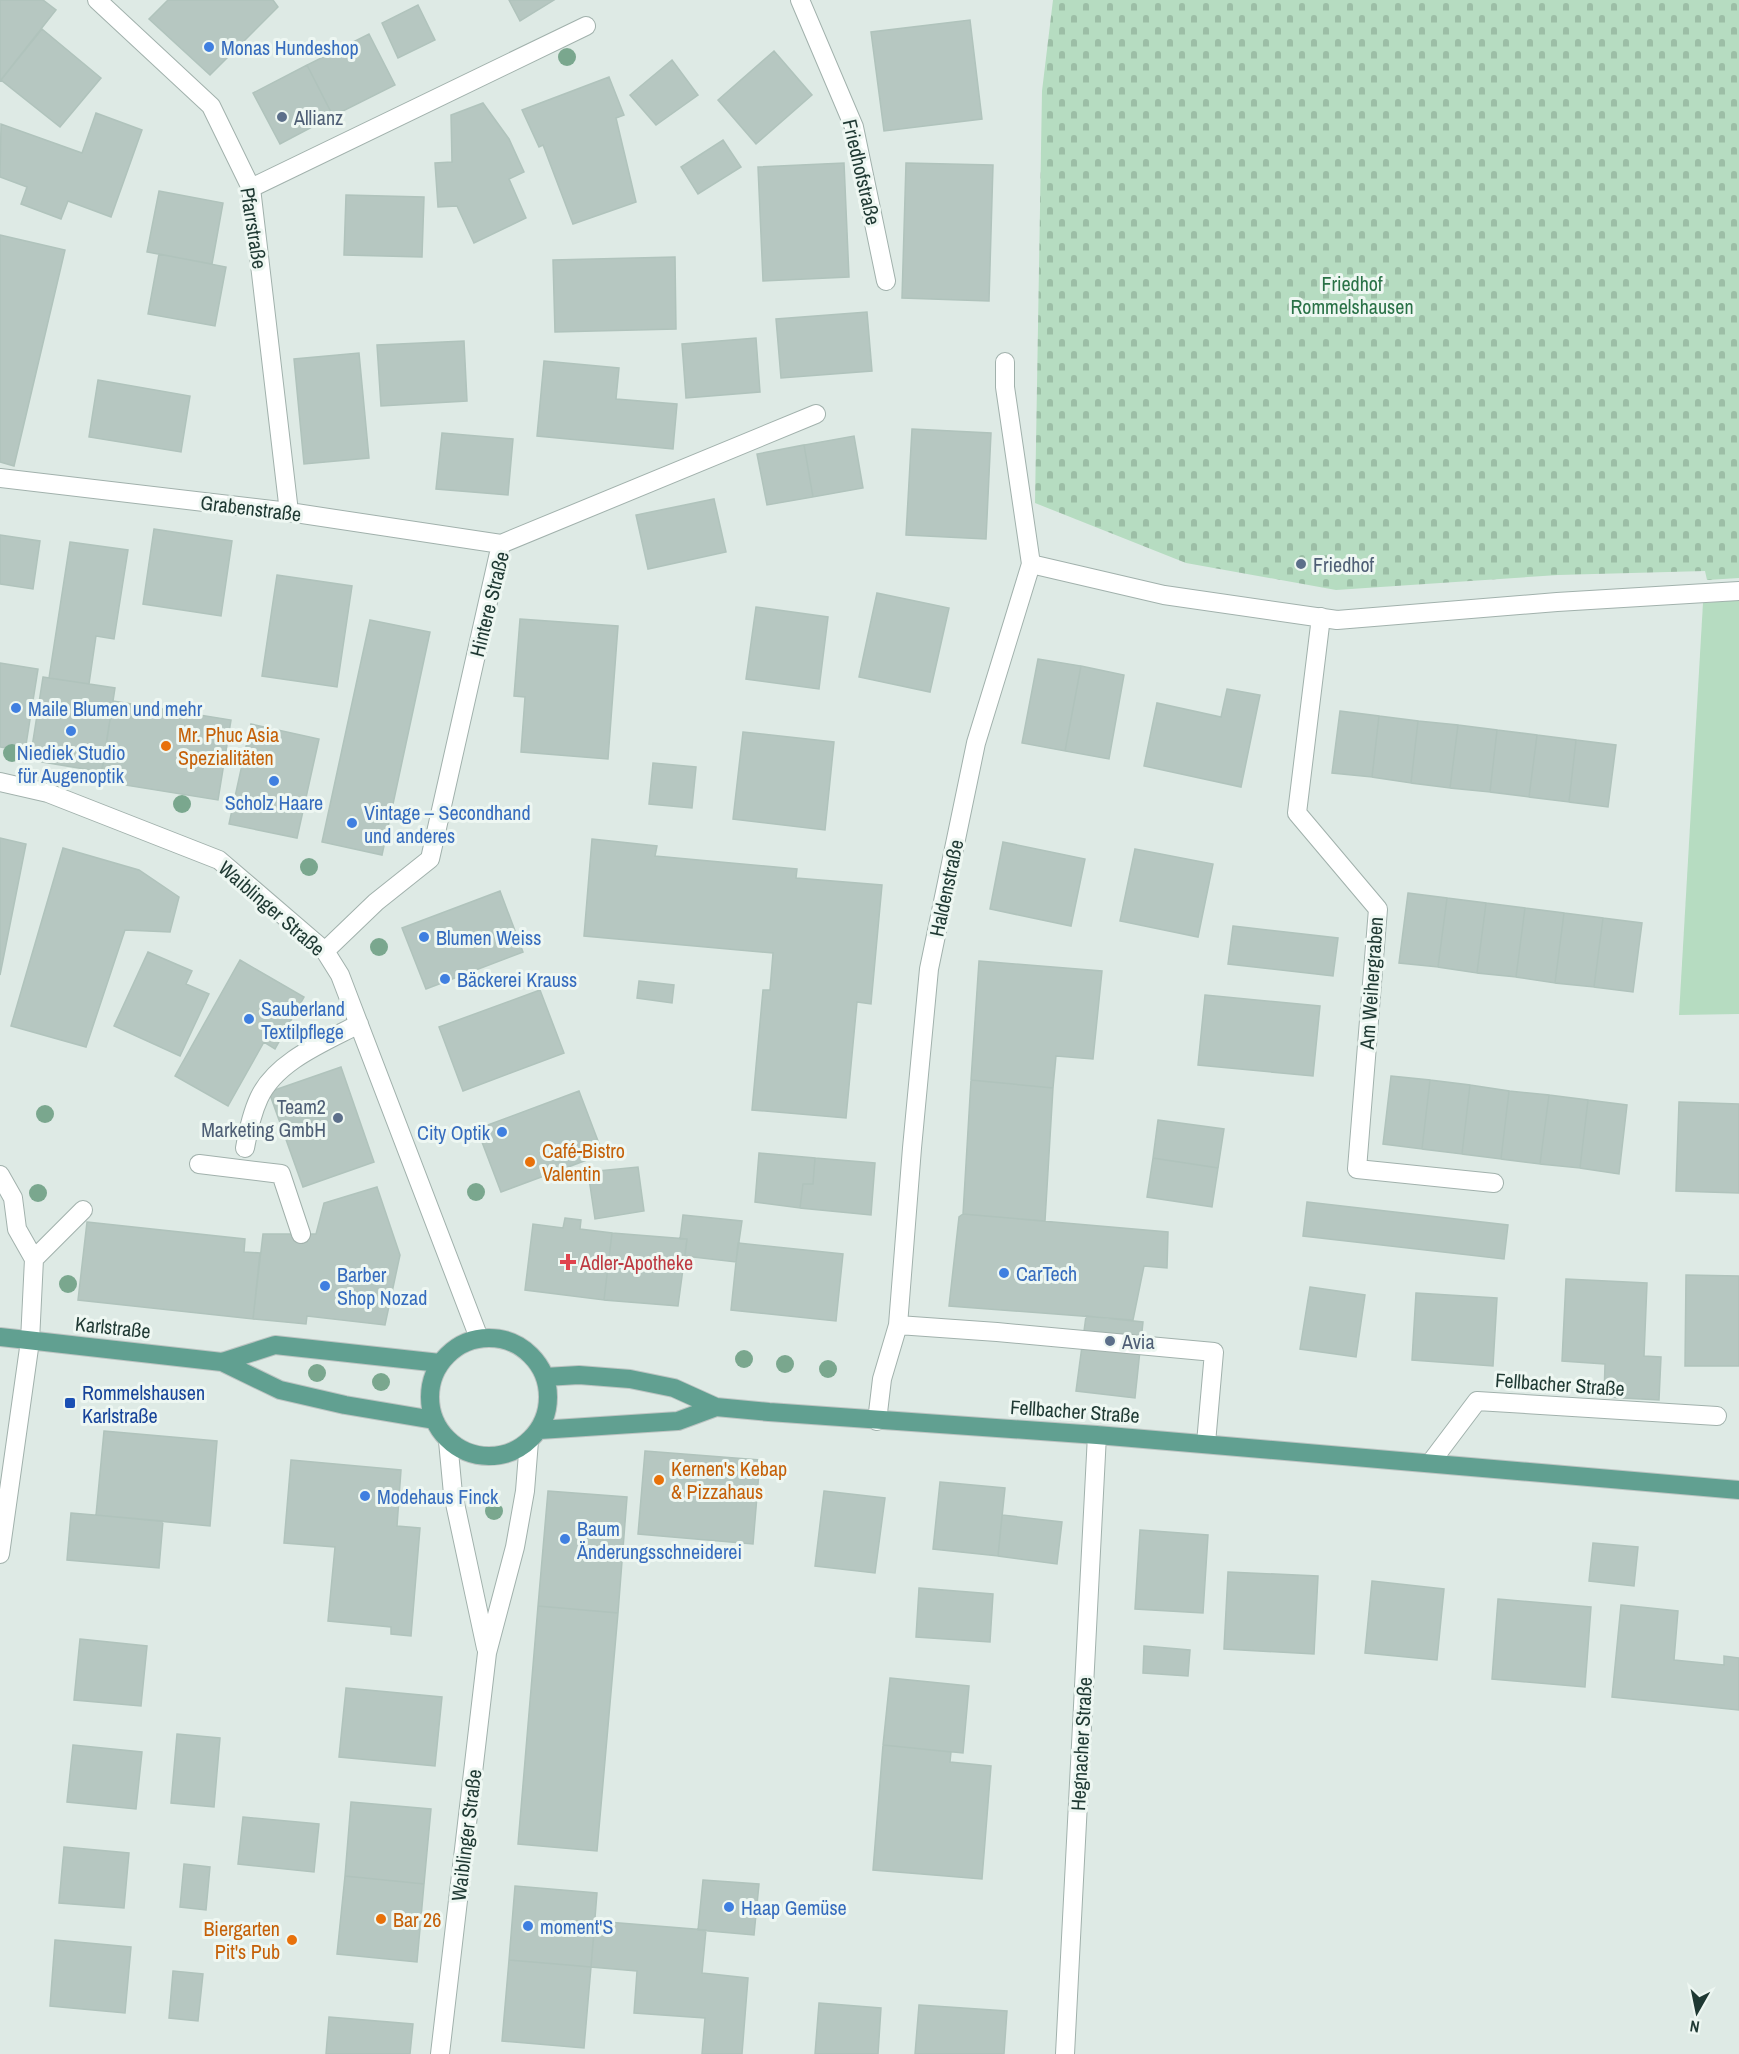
<svg xmlns="http://www.w3.org/2000/svg" width="1739" height="2054" viewBox="0 0 1739 2054" font-family="'Archivo Narrow',sans-serif">
<defs>
<pattern id="cemetery-stones" width="16" height="16" patternUnits="userSpaceOnUse" patternTransform="scale(1.5)"><rect width="16" height="16" fill="#b6dcc1"/><path d="M2 7V4a2 2 0 0 1 4 0v3zM10 15v-3a2 2 0 0 1 4 0v3z" fill="#9cbea6"/></pattern>
</defs>
<rect width="100%" height="100%" fill="#deeae5"/>
<path fill="#b6dcc1" d="M1739 600V1014L1679 1015 1703 603Z"/>
<path fill="url(#cemetery-stones)" d="M1053 0H1739V578L1707 580 1705 571 1558 575 1336 590 1186 563 1035 503 1042 91Z"/>
<path fill="#b6c7c1" stroke="#b0c3bc" stroke-width="1.5" d="M0 0H43L56 10 0 81Z
M168 0H273L278 7 210 75 149 19Z
M509 0H554L520 21Z
M418 5 435 40 398 58 382 23Z
M970 20 982 119 884 131 871 32Z
M42 29 101 78 60 127 1 80Z
M369 34 395 85 333 116 307 65Z
M774 51 812 95 756 144 718 100Z
M672 60 698 95 656 125 630 95Z
M307 65 333 116 280 144 253 93Z
M609 77 624 115 616 118 636 202 573 224 543 145 539 147 522 110Z
M483 103 509 139 524 172 509 179 526 218 474 243 457 206 438 207 435 163 452 162 451 115Z
M96 113 142 130 111 217 68 201 61 219 21 204 27 187 0 177 1 124 82 153Z
M723 140 741 167 698 194 681 167Z
M844 163 849 277 763 281 758 167Z
M906 163 993 165 989 301 902 298Z
M159 191 223 203 212 264 147 252Z
M346 195 424 197 422 257 344 255Z
M0 235 65 250 14 466 0 462Z
M159 254 226 267 215 326 148 314Z
M675 257 676 329 555 332 553 260Z
M867 312 872 371 781 378 776 319Z
M756 338 760 392 686 398 682 344Z
M464 341 467 401 381 406 377 345Z
M359 353 369 458 304 464 294 359Z
M544 361 619 368 616 399 677 404 673 449 537 436Z
M98 380 190 396 181 452 89 437Z
M912 429 991 433 986 539 906 535Z
M442 433 513 439 508 495 436 489Z
M854 436 863 488 813 497 804 445Z
M804 445 813 497 767 505 757 454Z
M714 499 726 552 648 569 636 515Z
M154 529 232 541 221 616 143 604Z
M0 535 40 541 33 589 0 584Z
M70 542 128 550 114 639 96 636 89 684 49 678Z
M277 575 352 586 337 687 262 676Z
M877 593 949 608 930 692 859 677Z
M756 607 828 617 819 689 746 679Z
M520 619 618 626 608 759 521 752 525 697 514 696Z
M370 620 430 632 382 855 322 842Z
M1038 659 1081 666 1065 751 1022 743Z
M0 663 38 669 25 751 0 747Z
M1081 666 1124 675 1109 759 1065 751Z
M43 677 115 688 102 772 30 760Z
M1227 689 1260 695 1241 787 1144 766 1157 703 1221 717Z
M113 701 231 720 218 800 100 781Z
M1340 711 1379 716 1372 777 1332 773Z
M1379 716 1418 721 1411 783 1372 777Z
M1418 721 1458 725 1450 788 1411 783Z
M251 724 319 739 297 838 229 824Z
M1458 725 1497 730 1490 792 1450 788Z
M1497 730 1537 735 1529 797 1490 792Z
M743 732 834 742 825 830 733 819Z
M1537 735 1576 740 1569 802 1529 797Z
M1576 740 1616 745 1608 807 1569 802Z
M653 763 696 767 692 808 649 804Z
M0 838 26 844 0 975Z
M592 839 657 846 655 856 797 869 796 878 882 885 871 1004 857 1002 846 1118 752 1110 763 990H770L773 953 584 936Z
M1003 842 1085 859 1071 926 990 909Z
M63 848 139 870 179 897 170 932 125 930 86 1047 11 1026Z
M1135 849 1213 864 1198 937 1120 921Z
M500 891 523 952 426 989 402 928Z
M1408 893 1447 898 1438 967 1399 963Z
M1447 898 1486 903 1477 973 1438 967Z
M1486 903 1525 908 1516 977 1477 973Z
M1525 908 1564 913 1555 983 1516 977Z
M1564 913 1603 918 1594 987 1555 983Z
M1603 918 1642 923 1633 992 1594 987Z
M1233 926 1338 938 1333 976 1228 964Z
M148 952 192 971 186 984 209 994 180 1056 114 1026Z
M240 960 304 997 275 1049 264 1042 228 1106 175 1076Z
M979 961 1102 971 1093 1059 1056 1056 1053 1088 971 1080Z
M639 981 674 985 672 1003 637 998Z
M540 990 564 1053 463 1091 439 1027Z
M1205 995 1320 1006 1313 1076 1198 1065Z
M341 1067 374 1162 303 1187 269 1092Z
M1391 1076 1430 1080 1422 1149 1383 1144Z
M971 1080 1053 1088 1045 1221 963 1214Z
M1430 1080 1470 1085 1462 1154 1422 1149Z
M1470 1085 1509 1091 1501 1159 1462 1154Z
M579 1091 603 1154 501 1192 477 1129Z
M1509 1091 1549 1095 1540 1164 1501 1159Z
M1549 1095 1588 1100 1580 1168 1540 1164Z
M1588 1100 1627 1105 1619 1174 1580 1168Z
M1679 1102 1739 1104V1193L1676 1191Z
M1158 1120 1224 1129 1218 1168 1153 1158Z
M759 1153 815 1158 813 1184H803L800 1208 755 1202Z
M815 1158 875 1163 871 1215 800 1208 803 1184H813Z
M1153 1158 1218 1168 1212 1207 1147 1197Z
M638 1167 644 1211 595 1219 588 1172Z
M377 1187 400 1255 385 1325 307 1316 306 1324 253 1319 263 1234H316L324 1203Z
M1307 1202 1508 1225 1504 1259 1303 1236Z
M963 1214 1168 1232 1167 1268 1144 1266 1133 1320 949 1306 959 1217Z
M683 1215 742 1221 736 1262 685 1256 687 1239H680Z
M565 1218 581 1220 580 1229 612 1233 604 1300 525 1290 533 1224 563 1228Z
M87 1222 245 1239 244 1252 260 1253 253 1319 78 1300Z
M612 1233 687 1239 678 1306 604 1300Z
M738 1243 843 1254 836 1321 731 1310Z
M1686 1275 1739 1276V1366H1685Z
M1566 1279 1647 1283 1644 1356 1661 1357 1659 1400 1604 1397 1605 1364 1562 1361Z
M1310 1287 1365 1295 1356 1357 1300 1349Z
M1416 1293 1497 1298 1493 1366 1412 1360Z
M1086 1316 1143 1322 1135 1398 1076 1391Z
M104 1431 217 1441 210 1526 96 1515Z
M645 1451 760 1460 753 1544 638 1534Z
M291 1460 401 1470 397 1526 420 1528 411 1636 391 1634V1627L328 1621 335 1547 284 1543Z
M940 1482 1005 1488 998 1556 933 1549Z
M548 1491 627 1497 618 1613 538 1606Z
M824 1491 885 1498 875 1573 815 1566Z
M71 1513 163 1521 159 1568 67 1560Z
M1002 1515 1062 1522 1057 1564 998 1556Z
M1140 1530 1208 1535 1203 1613 1135 1609Z
M1593 1543 1638 1547 1634 1586 1589 1581Z
M1228 1572 1318 1576 1314 1654 1224 1649Z
M1372 1581 1444 1589 1437 1660 1365 1653Z
M919 1588 993 1594 990 1642 916 1637Z
M1498 1599 1591 1607 1585 1687 1492 1679Z
M1621 1605 1678 1611 1674 1660 1724 1665V1656L1739 1658V1710L1612 1697Z
M538 1606 618 1613 597 1851 518 1844Z
M80 1639 147 1646 141 1706 74 1700Z
M1144 1646 1190 1650 1188 1676 1143 1673Z
M890 1678 969 1686 963 1753 883 1745Z
M346 1688 442 1697 435 1766 339 1757Z
M177 1734 220 1738 214 1807 171 1803Z
M73 1745 142 1752 136 1809 67 1802Z
M883 1745 951 1752 950 1762 991 1766 982 1879 873 1870Z
M351 1802 431 1809 424 1884 345 1876Z
M243 1817 319 1824 314 1872 238 1864Z
M64 1847 129 1853 124 1908 59 1903Z
M184 1864 210 1867 206 1910 180 1907Z
M345 1876 424 1884 417 1962 337 1954Z
M703 1880 759 1884 754 1935 698 1930Z
M515 1886 597 1893 591 1967 509 1960Z
M595 1921 706 1930 702 1973 748 1978 742 2054H702L705 2018 634 2013 637 1971 591 1967Z
M55 1940 131 1947 125 2013 50 2006Z
M509 1960 591 1967 584 2048 502 2041Z
M173 1971 203 1974 198 2021 169 2018Z
M819 2003 881 2008 878 2054H815Z
M919 2005 1007 2011 1004 2054H915Z
M329 2017 413 2024 410 2054H326Z"/>
<g fill="none" stroke-linecap="round" stroke-linejoin="round">
<g stroke="#a1b1ac" stroke-width="20">
<path id="minor" d="M97 0 211 106 251 188 289 512
M800 0 854 127 886 281
M251 188 586 26
M0 478 289 512 501 544
M1031 564 1164 595 1337 620 1557 602 1739 591
M1321 617 1297 813 1378 909 1357 1169 1494 1183
M0 782 48 793 219 860 325 951 340 975 348 996 479 1338
M325 951 376 902 430 859 501 544 816 414
M245 1148C248 1131 252 1113 259 1098 276 1061 325 1042 359 1024
M199 1164 281 1174 301 1234
M0 1175 13 1198 17 1229 34 1259 30 1341 0 1554
M34 1259 83 1210
M898 1325 997 1332 1214 1352 1206 1443
M877 1421 882 1379 898 1325 912 1148 929 969 976 743 1031 564 1005 387V362
M448 1441 453 1494 486 1648
M1431 1462 1477 1401 1717 1416
M440 2054 487 1653 515 1547 525 1491 529 1441
M1065 2054 1097 1435"/>
</g>
<g stroke="#bcc4c2" stroke-width="20">
<path id="major" d="M0 1337 222 1362 280 1390 345 1405 434 1420
M430 1397a59 59 0 1 1 118 0a59 59 0 1 1-118 0Z
M222 1362 275 1345 440 1363
M545 1377 579 1375 630 1379 674 1388 716 1407 769 1412 1097 1435 1739 1490
M539 1430 678 1421 716 1407"/>
</g>
<use href="#minor" stroke="#fff" stroke-width="18"/>
<use href="#major" stroke="#61a091" stroke-width="18"/>
</g>
<g fill="#7aa78e">
<circle cx="567" cy="57" r="9"/>
<circle cx="12" cy="753" r="9"/>
<circle cx="182" cy="804" r="9"/>
<circle cx="309" cy="867" r="9"/>
<circle cx="379" cy="947" r="9"/>
<circle cx="45" cy="1114" r="9"/>
<circle cx="476" cy="1192" r="9"/>
<circle cx="38" cy="1193" r="9"/>
<circle cx="68" cy="1284" r="9"/>
<circle cx="744" cy="1359" r="9"/>
<circle cx="785" cy="1364" r="9"/>
<circle cx="828" cy="1369" r="9"/>
<circle cx="317" cy="1373" r="9"/>
<circle cx="381" cy="1382" r="9"/>
<circle cx="494" cy="1511" r="9"/>
</g>
<g fill="#3f7fe0" stroke="#eef7f2" stroke-width="2">
<circle cx="209" cy="47" r="6"/>
<circle cx="16" cy="708" r="6"/>
<circle cx="71" cy="731" r="6"/>
<circle cx="274" cy="781" r="6"/>
<circle cx="352" cy="823" r="6"/>
<circle cx="424" cy="937" r="6"/>
<circle cx="445" cy="979" r="6"/>
<circle cx="249" cy="1019" r="6"/>
<circle cx="502" cy="1132" r="6"/>
<circle cx="1004" cy="1273" r="6"/>
<circle cx="325" cy="1286" r="6"/>
<circle cx="365" cy="1496" r="6"/>
<circle cx="565" cy="1539" r="6"/>
<circle cx="729" cy="1907" r="6"/>
<circle cx="528" cy="1926" r="6"/>
</g>
<g fill="#5c6f8a" stroke="#eef7f2" stroke-width="2">
<circle cx="282" cy="117" r="6"/>
<circle cx="1301" cy="564" r="6"/>
<circle cx="338" cy="1118" r="6"/>
<circle cx="1110" cy="1341" r="6"/>
</g>
<g fill="#e8710a" stroke="#eef7f2" stroke-width="2">
<circle cx="166" cy="746" r="6"/>
<circle cx="530" cy="1162" r="6"/>
<circle cx="659" cy="1480" r="6"/>
<circle cx="381" cy="1919" r="6"/>
<circle cx="292" cy="1940" r="6"/>
</g>
<path fill="#e0444e" stroke="#eef7f2" stroke-width="2" d="M565 1253h6v6h6v6h-6v6h-6v-6h-6v-6h6z"/>
<rect fill="#1a4fb4" stroke="#eef7f2" stroke-width="2" x="64" y="1397" width="12" height="12" rx="3"/>
<g text-anchor="middle" dominant-baseline="central" stroke-width="6" stroke-linejoin="round" paint-order="stroke">
<g font-size="20" fill="#366cbe" stroke="#eef7f2" text-anchor="start">
<text x="221" y="47">Monas Hundeshop</text>
<text x="28" y="708">Maile Blumen und mehr</text>
<text x="71" y="752" text-anchor="middle">Niediek Studio<tspan x="71" dy="23">für Augenoptik</tspan></text>
<text x="274" y="802" text-anchor="middle">Scholz Haare</text>
<text x="364" y="812">Vintage – Secondhand<tspan x="364" dy="23">und anderes</tspan></text>
<text x="436" y="937">Blumen Weiss</text>
<text x="457" y="979">Bäckerei Krauss</text>
<text x="261" y="1008">Sauberland<tspan x="261" dy="23">Textilpflege</tspan></text>
<text x="490" y="1132" text-anchor="end">City Optik</text>
<text x="1016" y="1273">CarTech</text>
<text x="337" y="1274">Barber<tspan x="337" dy="23">Shop Nozad</tspan></text>
<text x="377" y="1496">Modehaus Finck</text>
<text x="577" y="1528">Baum<tspan x="577" dy="23">Änderungsschneiderei</tspan></text>
<text x="741" y="1907">Haap Gemüse</text>
<text x="540" y="1926">moment'S</text>
</g>
<g font-size="20" fill="#4e5e75" stroke="#eef7f2" text-anchor="start">
<text x="294" y="117">Allianz</text>
<text x="1313" y="564">Friedhof</text>
<text x="326" y="1106" text-anchor="end">Team2<tspan x="326" dy="23">Marketing GmbH</tspan></text>
<text x="1122" y="1341">Avia</text>
</g>
<g font-size="20" fill="#1f3933" stroke="#eef7f2">
<text transform="translate(862 172) rotate(77)">Friedhofstraße</text>
<text transform="translate(254 228) rotate(81)">Pfarrstraße</text>
<text transform="translate(251 508) rotate(7)">Grabenstraße</text>
<text transform="translate(489 604) rotate(-76)">Hintere Straße</text>
<text transform="translate(946 888) rotate(-78)">Haldenstraße</text>
<text transform="translate(272 908) rotate(41)">Waiblinger Straße</text>
<text transform="translate(1371 983) rotate(-86)">Am Weihergraben</text>
<text transform="translate(113 1327) rotate(6)">Karlstraße</text>
<text transform="translate(1560 1384) rotate(4)">Fellbacher Straße</text>
<text transform="translate(1075 1411) rotate(4)">Fellbacher Straße</text>
<text transform="translate(1081 1744) rotate(-87)">Hegnacher Straße</text>
<text transform="translate(466 1835) rotate(-83)">Waiblinger Straße</text>
</g>
<g font-size="20" fill="#297146" stroke="#eef7f2">
<text x="1352" y="283">Friedhof<tspan x="1352" dy="23">Rommelshausen</tspan></text>
</g>
<g font-size="20" fill="#c56008" stroke="#eef7f2" text-anchor="start">
<text x="178" y="734">Mr. Phuc Asia<tspan x="178" dy="23">Spezialitäten</tspan></text>
<text x="542" y="1150">Café-Bistro<tspan x="542" dy="23">Valentin</tspan></text>
<text x="671" y="1468">Kernen's Kebap<tspan x="671" dy="23">&amp; Pizzahaus</tspan></text>
<text x="393" y="1919">Bar 26</text>
<text x="280" y="1928" text-anchor="end">Biergarten<tspan x="280" dy="23">Pit's Pub</tspan></text>
</g>
<g font-size="20" fill="#be3a42" stroke="#eef7f2" text-anchor="start">
<text x="580" y="1262">Adler-Apotheke</text>
</g>
<g font-size="20" fill="#164399" stroke="#eef7f2" text-anchor="start">
<text x="82" y="1392">Rommelshausen<tspan x="82" dy="23">Karlstraße</tspan></text>
</g>
</g>
<g transform="translate(1697 2012) rotate(189)" stroke="#eef7f2" stroke-width="4.5" paint-order="stroke">
<path d="M0-4.5L10 22L0 15L-10 22Z" fill="#1f3933"/>
<text y="-9" font-size="16" font-weight="bold" text-anchor="middle" fill="#1f3933">N</text>
</g>
</svg>
